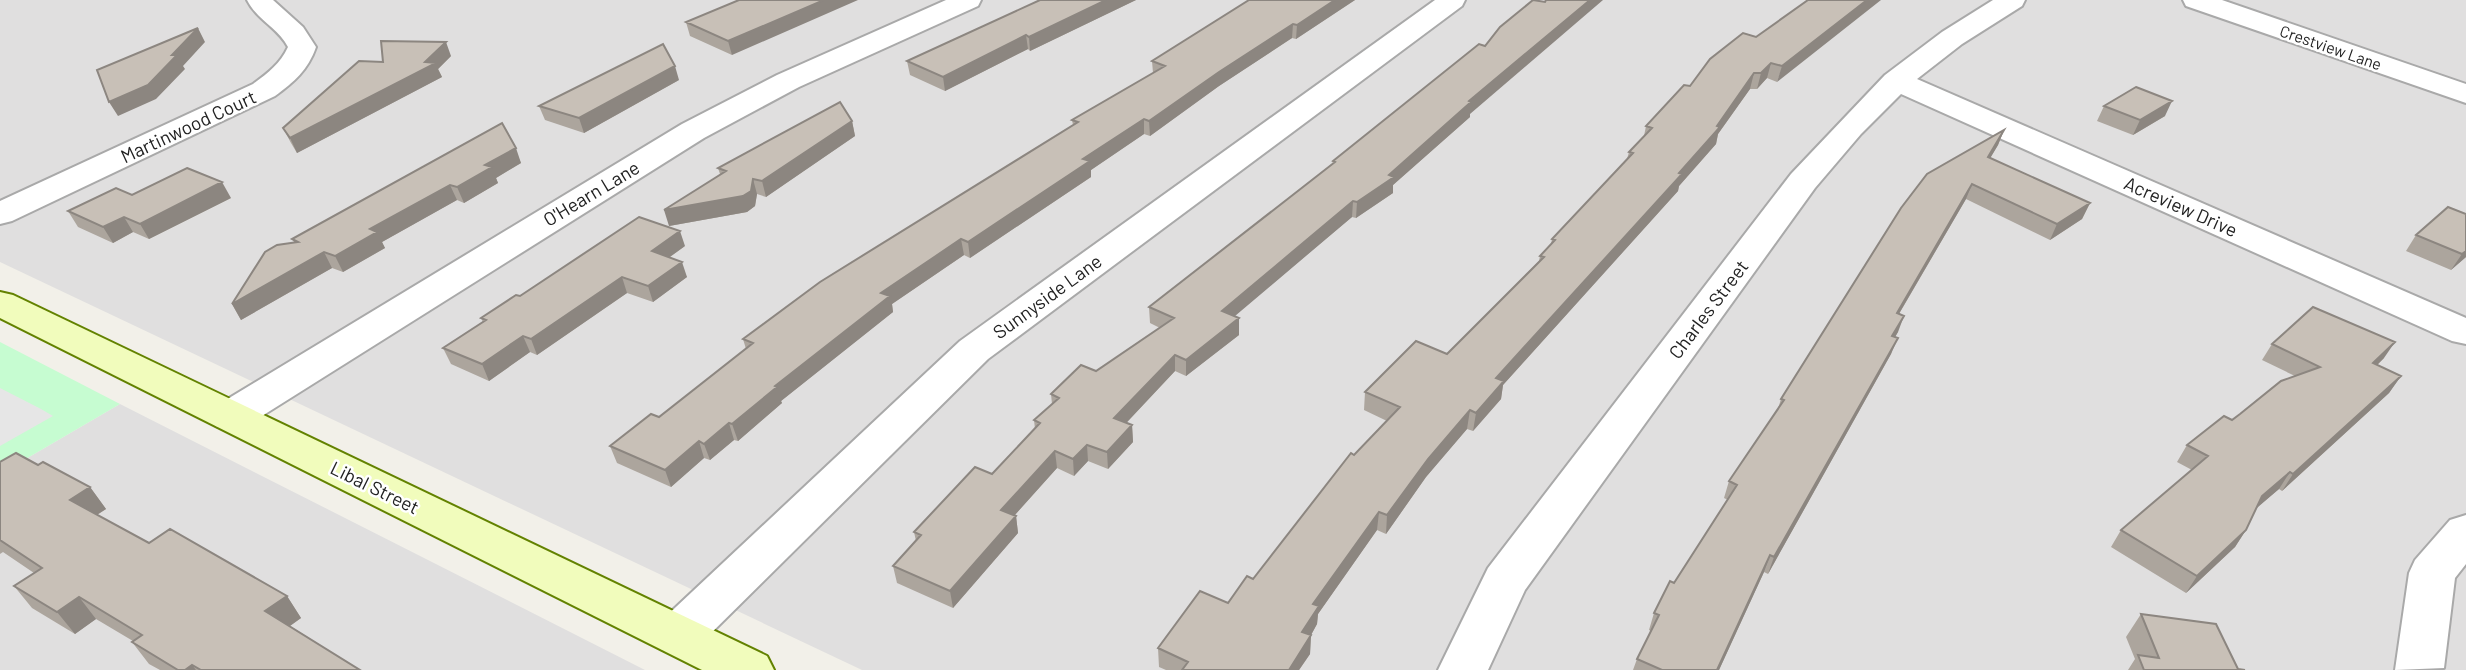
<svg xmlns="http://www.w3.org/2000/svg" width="2466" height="670" viewBox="0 0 2466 670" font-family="Barlow,sans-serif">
<rect width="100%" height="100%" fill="#f2f0e9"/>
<path fill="#e0dfdf" d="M0 0H2466V670H862L0 262Z
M120 404 645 670H0V474Z"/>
<path fill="#c6fcd1" d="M0 342 120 404 0 474Z"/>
<path fill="#e6e6e6" d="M0 388 41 409 53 416 0 446Z"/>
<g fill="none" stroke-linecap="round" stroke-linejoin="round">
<g stroke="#a9a9a9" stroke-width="4">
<path id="street" d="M247 0H273L303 27 316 47C308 70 294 82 275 96L12 221 0 224V201L253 84C268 73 280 64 288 47 278 28 257 20 247 0Z
M946 0H981L978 6 799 87 704 138 246 426 231 430 216 426 210 416 216 406 682 124 777 75Z
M1435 0H1465L1462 6 988 359 695 649 678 655 661 649 654 635 661 621 960 341Z
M1993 0H2025L2022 6 1962 44 1917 79 2466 318V344L2452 341 1901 94 1861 134 1815 188 1525 590 1488 670H1438L1488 568 1791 174 1885 75 1942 32Z
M2183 0H2222L2466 84V103L2186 6Z
M2466 515V564L2455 578 2444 668 2395 670 2409 573 2415 560 2450 520Z"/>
</g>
<g stroke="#638200" stroke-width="4">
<path id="secondary" d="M0 292 13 295 767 656 774 670H702L0 318Z"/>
</g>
<use href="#street" fill="#fff" fill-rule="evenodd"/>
<use href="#secondary" fill="#f1fcbc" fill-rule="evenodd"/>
</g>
<path fill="#aca59d" d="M739 0 732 55 690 36 686 22Z
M1040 0H1136L1030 51 1028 49 945 91 910 75 907 61Z
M1249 0H1355L1296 39 1292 38 1219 86 1150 136 1144 134 1091 170V177L970 258 964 255 892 304 893 312 781 401 782 403 738 441 734 440 710 460 704 458 671 487 617 463 610 446 659 417 746 349 743 339 1073 125 1072 120 1153 73 1152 61Z
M1808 0 1777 82 1767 78 1757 89H1750L1718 134 1716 144 1679 186 1678 191 1503 385 1501 399 1473 431 1467 429 1426 477 1386 534 1377 530 1318 614 1317 624 1311 635 1310 654 1299 670H1166L1159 667 1158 648 1228 603 1253 579 1354 455 1387 421 1364 410 1365 392 1447 354 1539 261 1540 256 1551 244 1552 239 1627 159 1629 152 1644 136 1646 126 1690 86Z
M451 56 438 69 442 77 297 153 291 143 283 128 383 62Z
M679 80 584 133 545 120 539 106Z
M2104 106 2165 116 2133 135 2097 121Z
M1470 114V117L1393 185V193L1356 218 1352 217 1234 316 1239 335 1186 376 1175 371 1126 423 1132 425 1133 442 1108 469 1088 461 1074 476 1057 468 1014 516H1016L1018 533 953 608 897 583 893 566 916 541 914 532 992 474 1035 429 1034 420 1052 404 1051 394 1096 371 1160 328 1150 323 1149 307 1332 164 1333 161Z
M852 121 855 136 766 197 757 194 755 206 747 212 669 226 720 174 718 168Z
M502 123 521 163 496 178 498 183 464 203 457 200 382 242 385 248 343 272 332 268 241 320 232 304 294 242 292 239Z
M2004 130 1998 145 1990 158 2090 203 2082 219 2050 240 1966 199 1899 314 1898 332 1895 337 1891 354 1768 574 1764 572 1719 670H1633L1637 659 1651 631 1649 630 1654 613 1728 500 1724 498 1729 481 1777 412 1781 399Z
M231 198 149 239 133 232 113 243 78 227 68 211Z
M2448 207 2466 257 2451 270 2406 251 2416 235Z
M685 246 670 257 687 277 653 302 627 293 537 355 530 352 489 381 451 364 443 348 483 322 481 318 520 296Z
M2272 344 2384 358 2377 365 2401 376 2389 393 2282 491 2279 489 2256 508 2246 530 2235 547 2186 593 2111 547 2121 530 2192 470 2177 462 2187 445 2232 420 2295 376 2262 360Z
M0 462 38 465 90 487 106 509 97 515 149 543 287 596 301 618 290 626 360 670H160L149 664 132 642 133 641 96 619 75 634 32 608 14 586 34 573 3 552 0 554Z
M2141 614 2238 669 2245 670H2128L2135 659 2126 637Z"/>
<path fill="#8c8680" d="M824 0H858L732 55 728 41Z
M1106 0H1136L1030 51 1029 37Z
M1335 0H1355L1296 39 1297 25Z
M1590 0H1603L1470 114V117L1393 185V193L1356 218 1357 202 1469 101Z
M1867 0H1881L1777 82 1782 66Z
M1293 24 1292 38 1219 86 1150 136 1149 121 1219 72Z
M198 28 205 42 183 66 185 69 156 99 118 116 109 102 172 55Z
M1026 35 1028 49 945 91 943 77Z
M446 42 451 56 438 69 442 77 297 153 290 138 425 62Z
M1771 63 1767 78 1757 89 1761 73Z
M675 66 679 80 584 133 579 118Z
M1754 73 1750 89 1718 134 1716 144 1679 186 1678 191 1503 385 1501 399 1473 431 1476 413 1496 378 1717 126Z
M2172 101 2165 116 2133 135 2140 120Z
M1144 119V134L1091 170V177L970 258 968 242 1083 159Z
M852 121 855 136 766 197 762 181Z
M2004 130 1998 145 1982 172 1988 157Z
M516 148 521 163 496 178 498 183 464 203 457 187 485 165Z
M753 179 757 194 755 206 747 212 669 226 664 210Z
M222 182 231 198 149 239 140 224Z
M1972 184 1966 199 1890 329 1897 313Z
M450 185 457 200 382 242 385 248 343 272 335 256 370 229Z
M1353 201 1352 217 1222 327V311Z
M2090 203 2082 219 2050 240 2057 224Z
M124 217 133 232 113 243 103 227Z
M680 231 685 246 657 266 652 251Z
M961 239 964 255 892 304 893 312 781 401 782 403 738 441 732 424 881 293Z
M2466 251V257L2451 270 2462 254Z
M324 252 332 268 241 320 232 304Z
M682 262 687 277 653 302 648 286Z
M622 277 627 293 537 355 531 339Z
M1904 316 1898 332 1886 352 1892 336Z
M1239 318V335L1186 376V360Z
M523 336 530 352 489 381 482 364Z
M1898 338 1891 354 1768 574 1774 557Z
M2395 342 2384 358 2362 380 2373 363Z
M1175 355V371L1115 435 1114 418Z
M2401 376 2389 393 2282 491 2293 474Z
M1470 410 1467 429 1426 477 1386 534 1387 515 1428 459Z
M729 423 734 440 710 460 704 444Z
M1132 425 1133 442 1108 469 1107 452Z
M699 441 704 458 671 487 665 470Z
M1087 445 1088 461 1074 476 1073 459Z
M1055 451 1057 468 1004 527 1001 510Z
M2290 472 2279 489 2251 513 2262 496Z
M90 487 106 509 87 521 70 500Z
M1379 512 1377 530 1318 614 1317 624 1311 635 1310 654 1299 670H1289L1313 604Z
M1016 516 1018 533 953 608 950 591Z
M2246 530 2235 547 2186 593 2197 576Z
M1770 555 1764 572 1719 670H1717Z
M287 596 301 618 280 633 265 611Z
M79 597 96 619 75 634 57 612Z
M192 665 196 670H185Z"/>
<path fill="#c8c0b7" stroke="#8c8680" stroke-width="2" d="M739 0H824L728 41 686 22Z
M1040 0H1106L1029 37 1026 35 943 77 907 61Z
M1249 0H1335L1297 25 1293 24 1219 72 1149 121 1144 119 1083 159 1090 161 968 242 961 239 881 293 890 296 775 386 777 387 732 424 729 423 704 444 699 441 665 470 610 446 651 414 659 417 753 343 743 339 820 282 1078 122 1072 120 1165 66 1152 61Z
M1533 0 1545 2 1546 0H1590L1469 101 1471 102 1389 175 1394 177 1357 202 1353 201 1222 311 1239 318 1186 360 1175 355 1114 418 1132 425 1107 452 1087 445 1073 459 1055 451 1001 510 1016 516 950 591 893 566 921 535 914 532 975 467 992 474 1040 423 1034 420 1059 398 1051 394 1081 365 1096 371 1174 318 1149 307 1335 162 1333 161 1479 44 1485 46 1500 27Z
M1808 0H1867L1782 66 1771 63 1761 73H1754L1717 126 1720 127 1679 173 1682 174 1496 378 1504 381 1476 413 1470 410 1428 459 1387 515 1379 512 1313 604 1319 606 1302 632 1311 635 1289 670H1182L1188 662 1158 648 1200 591 1228 603 1247 576 1253 579 1351 453 1354 455 1400 407 1365 392 1416 341 1447 354 1544 257 1540 256 1555 240 1552 239 1633 153 1629 152 1652 128 1646 126 1684 85 1690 86 1710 59 1743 33 1756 37Z
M198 28 172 55H177L148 85 109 102 97 70Z
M381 41 446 42 425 62 436 63 290 138 283 128 359 61 383 62Z
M663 44 675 66 579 118 539 106Z
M2136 87 2172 101 2140 120 2104 106Z
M840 102 852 121 762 181 753 179 751 191 743 196 664 210 726 171 718 168Z
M502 123 516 148 485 165 492 167 457 187 450 185 370 229 377 232 335 256 324 252 232 304 265 252 277 245 298 242 292 239Z
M2004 130 1988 157 2090 203 2057 224 1972 184 1897 313 1904 316 1892 336 1898 338 1774 557 1770 555 1717 670H1662L1637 659 1659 615 1654 613 1670 581 1674 583 1737 485 1729 481 1784 400 1781 399 1901 208 1927 174Z
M187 168 222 182 140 224 124 217 103 227 68 211 116 188 132 195Z
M2448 207 2466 214V251L2462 254 2416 235Z
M639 217 680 231 652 251 682 262 648 286 622 277 531 339 523 336 482 364 443 348 486 320 481 318 516 295 520 296Z
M2313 307 2395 342 2373 363 2401 376 2293 474 2290 472 2262 496 2246 530 2197 576 2121 530 2208 456 2187 445 2224 416 2232 420 2240 414 2281 381 2320 367 2272 344Z
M16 453 38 465 43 462 90 487 70 500 149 543 170 529 287 596 265 611 360 670H201L192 665 185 670H178L132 642 142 635 79 597 57 612 14 586 42 568 0 540V462Z
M2141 614 2216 624 2238 669 2245 670H2144L2138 655 2159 658Z"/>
<g text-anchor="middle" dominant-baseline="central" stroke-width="5" stroke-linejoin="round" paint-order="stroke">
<g font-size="16" fill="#222" stroke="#fff">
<text transform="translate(2331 47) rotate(19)">Crestview Lane</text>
</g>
<g font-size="19" fill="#222" stroke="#fff">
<text transform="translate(188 126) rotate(-25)">Martinwood Court</text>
<text transform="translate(591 193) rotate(-31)">O'Hearn Lane</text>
<text transform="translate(2181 206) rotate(24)">Acreview Drive</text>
<text transform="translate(1047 296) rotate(-36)">Sunnyside Lane</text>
<text transform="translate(1708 309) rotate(-53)">Charles Street</text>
<text transform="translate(375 487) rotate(26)">Libal Street</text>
</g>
</g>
</svg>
